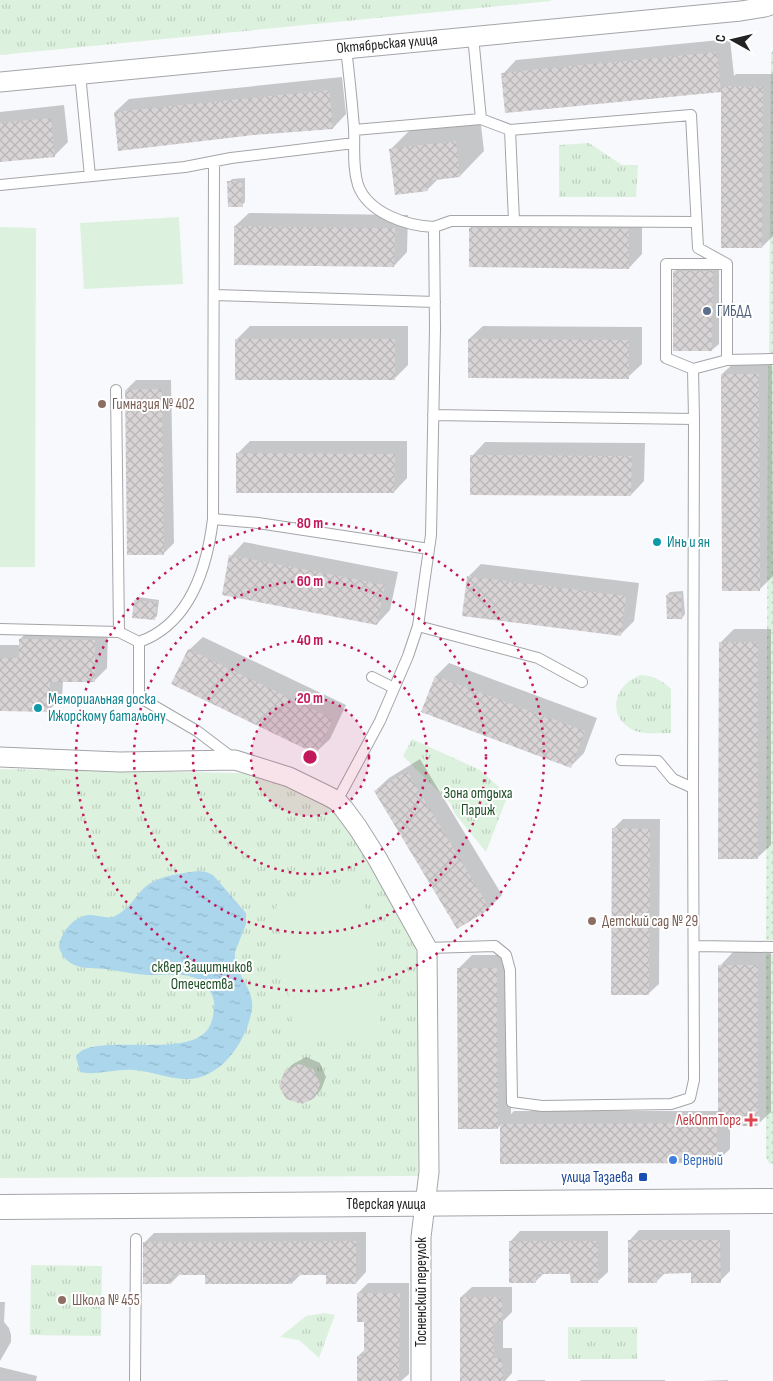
<svg xmlns="http://www.w3.org/2000/svg" width="773" height="1381" viewBox="0 0 773 1381" font-family="'Sofia Sans Condensed',sans-serif">
<defs>
<pattern id="grass-dots" width="8" height="8" patternUnits="userSpaceOnUse" patternTransform="scale(1.25)"><rect width="8" height="8" fill="#ddf2de"/><path d="M2 2h.1M6 6h.1" fill="none" stroke="#bdcfbe" stroke-width="1.8" stroke-linecap="round"/></pattern>
<pattern id="park-tufts" width="24" height="20" patternUnits="userSpaceOnUse" patternTransform="scale(1.25)"><rect width="24" height="20" fill="#ddf2de"/><path d="M3 7l-1-3M5 7V3M7 7l1-3M15 17l-1-3M17 17v-4M19 17l1-3" fill="none" stroke="#bdcfbe"/></pattern>
<pattern id="water-ripples" width="26" height="14" patternUnits="userSpaceOnUse" patternTransform="scale(1.25)"><rect width="26" height="14" fill="#abd6ec"/><path d="M2 4q2-2 4 0t4 0M15 11q2-2 4 0t4 0" fill="none" stroke="#93b7ca"/></pattern>
<pattern id="building-cross-hatch" width="8" height="8" patternUnits="userSpaceOnUse" patternTransform="scale(1.25)"><rect width="8" height="8" fill="#d8d4d6"/><path d="M0 0l8 8M0 8l8-8" fill="none" stroke="#b9b6b8"/></pattern>
</defs>
<rect width="100%" height="100%" fill="#f8f9fc"/>
<path fill="url(#grass-dots)" d="M773 51V354H769L771 53Z
M768 365 773 366V940H766Z
M766 954H773V1164L769 1163 766 1157Z"/>
<path fill="url(#park-tufts)" d="M0 0H551V1L0 55Z
M589 143 622 165H638L636 197H559V145Z
M641 675C654 676 662 680 671 689V733C659 733 642 735 631 729 606 715 615 683 641 675Z
M412 739 480 770 508 795 486 852 455 814 451 804 403 756Z
M0 769 240 773C272 776 306 789 331 810 355 831 373 867 390 895 396 906 403 917 409 928 416 944 418 960 420 977L418 1176 0 1178Z
M31 1265 102 1266 101 1336 30 1335Z
M325 1313 335 1315 319 1358 299 1340 280 1337 306 1316Z
M568 1327H637V1359H568Z"/>
<path fill="#ddf2de" d="M179 217 183 284 84 289 80 223Z
M0 227 36 228 35 567H0Z
M353 879 374 931 381 1037 294 1035 276 906Z"/>
<path fill="url(#water-ripples)" d="M198 871 206 872 213 875 246 913V924L235 952C233 973 255 988 252 1009 247 1042 219 1082 183 1079 166 1078 150 1071 134 1070 118 1068 94 1076 80 1072L76 1057C86 1033 176 1056 202 1035 211 1028 213 1020 214 1008 215 1001 213 997 210 991 196 968 169 976 147 975 133 974 120 971 106 969 87 968 66 970 59 947 60 933 74 916 89 915 98 914 107 920 115 916 128 910 134 898 143 889 157 875 180 874 198 871Z"/>
<path fill="#0003" d="M730 39 734 76 736 74H773V236L762 247 723 89 721 90 503 74 516 60Z
M342 77 346 114 333 128 115 112 129 99Z
M64 105 68 142 54 156 0 161V112Z
M480 117 484 151 460 176 439 178 427 190 391 149 415 125Z
M245 178V202L242 205 229 182 232 179Z
M249 213 408 215 407 252 394 266 235 226Z
M484 215 642 216V254L629 268 470 228Z
M681 265H719V344L712 350 675 271Z
M250 326H408V365L395 378 236 340Z
M483 326 642 327V364L628 377 469 339Z
M736 361H772L773 576 759 590 722 374Z
M136 380H171L174 543 163 554 126 390Z
M250 441H407V478L394 492 237 454Z
M485 442 645 443 644 481 631 495 472 456Z
M244 542 398 572 390 610 377 624 231 556Z
M481 564 639 583 634 621 621 634 468 577Z
M683 591 685 614 682 618 667 595 670 592Z
M138 597 159 600 157 616 154 619 135 600Z
M34 626 108 627 107 668 94 681H63L62 697 49 710H0V645H20V639Z
M734 629H771V845L757 858 720 643Z
M203 637 346 705 330 739 316 752 189 650Z
M449 663 597 718 584 753 570 767 423 712 436 676Z
M420 759 502 895 489 908 375 791 389 778Z
M623 819H660L659 984 648 994 613 829Z
M733 952H771V1112L757 1125H730V1149L716 1162 501 1124 498 1128 459 968 472 955H510L511 1114 514 1111H719L720 966Z
M306 1057 320 1063 326 1077 321 1090 314 1097 286 1071 293 1064Z
M639 1230H730V1271L720 1281 692 1272H666L657 1281 629 1241Z
M520 1231H608V1272L597 1282 572 1273H544L535 1282 510 1242Z
M366 1232V1272L356 1283 327 1274H301L292 1283 206 1274H180L171 1283 144 1243 154 1233Z
M368 1283H409V1374L401 1381H358V1356L366 1349V1321L358 1293Z
M472 1287H512V1312L503 1321V1348H512V1373L505 1381H462L461 1297Z
M0 1302H5L4 1322 9 1328 11 1335V1342L0 1361Z
M0 1367 37 1376 36 1381H0Z
M518 1380H545V1381H517Z
M581 1380H665V1381H580Z
M728 1380V1381H701Z"/>
<path fill="url(#building-cross-hatch)" d="M717 52 721 92 505 113 501 73Z
M721 86 763 87 762 248H721Z
M329 90 333 129 254 135 118 151 114 112Z
M51 118 55 157 0 162V123Z
M456 141 460 177 427 181 428 191 395 195 389 149Z
M227 181H242L243 207H228Z
M234 226 395 228 394 267 234 265Z
M469 228 629 229V269L469 267Z
M673 271H713L712 351H673Z
M235 339H395V380H235Z
M468 339 629 340V379L468 378Z
M721 374H759L760 591H722Z
M162 389 164 555H127L125 390Z
M236 453 395 454 394 493H236Z
M470 455 632 456 631 496 470 495Z
M229 555 385 585 377 625 222 595Z
M467 576 626 596 621 636 462 616Z
M681 594 682 619H667L666 595Z
M134 600 157 602 155 620 132 618Z
M19 639 95 640V682H50V712L0 711V658H19Z
M719 642H758V859H718Z
M188 649 333 719 316 754 171 684Z
M435 676 585 731 571 768 421 712Z
M407 771 490 909 457 929 374 791Z
M612 828 650 829 649 995H611Z
M718 965H758V1126H718Z
M457 968H497L498 1129H458Z
M299 1064 313 1069 320 1084 315 1098 302 1104 286 1099 279 1086 285 1070Z
M717 1123V1163L500 1164V1124Z
M628 1240H720L721 1283H691V1273L657 1274V1283H628Z
M356 1241V1284H326V1275H292V1284H205V1275H172L171 1284H143V1242Z
M509 1241H598V1283H571L570 1274H536V1283H509Z
M357 1293H400L399 1381H357V1356H364V1322H357Z
M460 1297H502L503 1323H493L494 1358H502L503 1381H460Z"/>
<g fill="none" stroke-linecap="round" stroke-linejoin="round">
<g stroke="#a3a5a7" stroke-width="12">
<path id="service" d="M473 36 481 119 510 130 691 115 698 248 727 264V360
M346 48C349 74 352 101 354 128 355 146 352 166 358 185 368 213 407 226 434 227
M80 74 90 176
M354 130 481 119
M0 185 185 167 231 158 354 143
M514 221 696 222
M214 295 435 302
M693 369 666 358V264H726
M116 390 119 632
M694 419 693 369 727 360 773 359
M213 519 258 523 429 549
M418 626 538 658 582 682
M0 629 119 632 139 642C190 624 207 568 213 519L214 162
M139 642V697L197 731 234 759
M372 677 394 688
M621 760 658 761 673 779 693 788
M337 801 380 721 408 656 418 626 431 535 435 328 434 227 451 221H514L510 130
M694 946 773 947
M427 948 495 946 506 955 510 970 512 1102 542 1106 671 1104 690 1098 694 1080 693 788 694 419 433 415
M135 1381 136 1239"/>
</g>
<g stroke="#a3a5a7" stroke-width="21">
<path id="minor" d="M0 82 741 11 765 7 773 4
M0 757 120 762 235 760 289 777 328 796 337 801 344 809 358 828 377 858 427 948 429 1172 421 1237V1381"/>
</g>
<g stroke="#a3a5a7" stroke-width="26">
<path id="tertiary" d="M0 1207 773 1201"/>
</g>
<use href="#service" stroke="#fff" stroke-width="10"/>
<use href="#minor" stroke="#fff" stroke-width="19"/>
<use href="#tertiary" stroke="#fff" stroke-width="24"/>
</g>
<circle cx="310" cy="757" r="59" fill="#c2185b" fill-opacity=".12"/>
<g fill="none" stroke="#c2185b" stroke-width="2.5" stroke-dasharray="2.5 5">
<circle cx="310" cy="757" r="59"/>
<circle cx="310" cy="757" r="117"/>
<circle cx="310" cy="757" r="176"/>
<circle cx="310" cy="757" r="234"/>
</g>
<circle fill="#5c6f8a" stroke="#fff" stroke-width="2" cx="707" cy="311" r="5"/>
<g fill="#8d6e63" stroke="#fff" stroke-width="2">
<circle cx="102" cy="404" r="5"/>
<circle cx="592" cy="921" r="5"/>
<circle cx="62" cy="1300" r="5"/>
</g>
<g fill="#0f9aa8" stroke="#fff" stroke-width="2">
<circle cx="657" cy="542" r="5"/>
<circle cx="38" cy="708" r="5"/>
</g>
<path fill="#e0444e" stroke="#fff" stroke-width="2" d="M748.5 1112.5h5v5h5v5h-5v5h-5v-5h-5v-5h5z"/>
<circle fill="#3f7fe0" stroke="#fff" stroke-width="2" cx="673" cy="1160" r="5"/>
<rect fill="#1a4fb4" stroke="#fff" stroke-width="2" x="638" y="1172" width="10" height="10" rx="2.5"/>
<g text-anchor="middle" dominant-baseline="central" stroke-width="4" stroke-linejoin="round" paint-order="stroke">
<g font-size="15" fill="#232324" stroke="#fff">
<text transform="translate(387 44) rotate(-5)">Октябрьская улица</text>
<text x="386" y="1204">Тверская улица</text>
<text transform="translate(421 1292) rotate(-90)">Тосненский переулок</text>
</g>
<g font-size="15" fill="#4e5e75" stroke="#fff" text-anchor="start">
<text x="717" y="311">ГИБДД</text>
</g>
<g font-size="15" fill="#785e54" stroke="#fff" text-anchor="start">
<text x="112" y="404">Гимназия № 402</text>
<text x="602" y="921">Детский сад № 29</text>
<text x="72" y="1300">Школа № 455</text>
</g>
<g font-size="15" fill="#0d838f" stroke="#fff" text-anchor="start">
<text x="667" y="542">Инь и ян</text>
<text x="48" y="699">Мемориальная доска<tspan x="48" dy="17">Ижорскому батальону</tspan></text>
</g>
<g font-size="15" fill="#1c4c24" stroke="#fff">
<text x="478" y="793">Зона отдыха<tspan x="478" dy="17">Париж</tspan></text>
<text x="202" y="967">сквер Защитников<tspan x="202" dy="17">Отечества</tspan></text>
</g>
<g font-size="15" fill="#be3a42" stroke="#fff" text-anchor="end">
<text x="741" y="1120">ЛекОптТорг</text>
</g>
<g font-size="15" fill="#366cbe" stroke="#fff" text-anchor="start">
<text x="683" y="1160">Верный</text>
</g>
<g font-size="15" fill="#164399" stroke="#fff" text-anchor="end">
<text x="633" y="1177">улица Тазаева</text>
</g>
</g>
<circle cx="310" cy="757" r="8" fill="#c2185b" stroke="#fff" stroke-width="2.5"/>
<g font-size="15" text-anchor="middle" font-weight="bold" fill="#c2185b" stroke="#fff" stroke-width="4" stroke-linejoin="round" paint-order="stroke">
<text x="310" y="528">80 m</text>
<text x="310" y="586">60 m</text>
<text x="310" y="645">40 m</text>
<text x="310" y="703">20 m</text>
</g>
<g transform="translate(733 40) rotate(278)" stroke="#ffffff" stroke-width="4" paint-order="stroke">
<path d="M0-4L9 19L0 12L-9 19Z" fill="#232324"/>
<text y="-8" font-size="14" font-weight="bold" text-anchor="middle" fill="#232324">С</text>
</g>
</svg>
